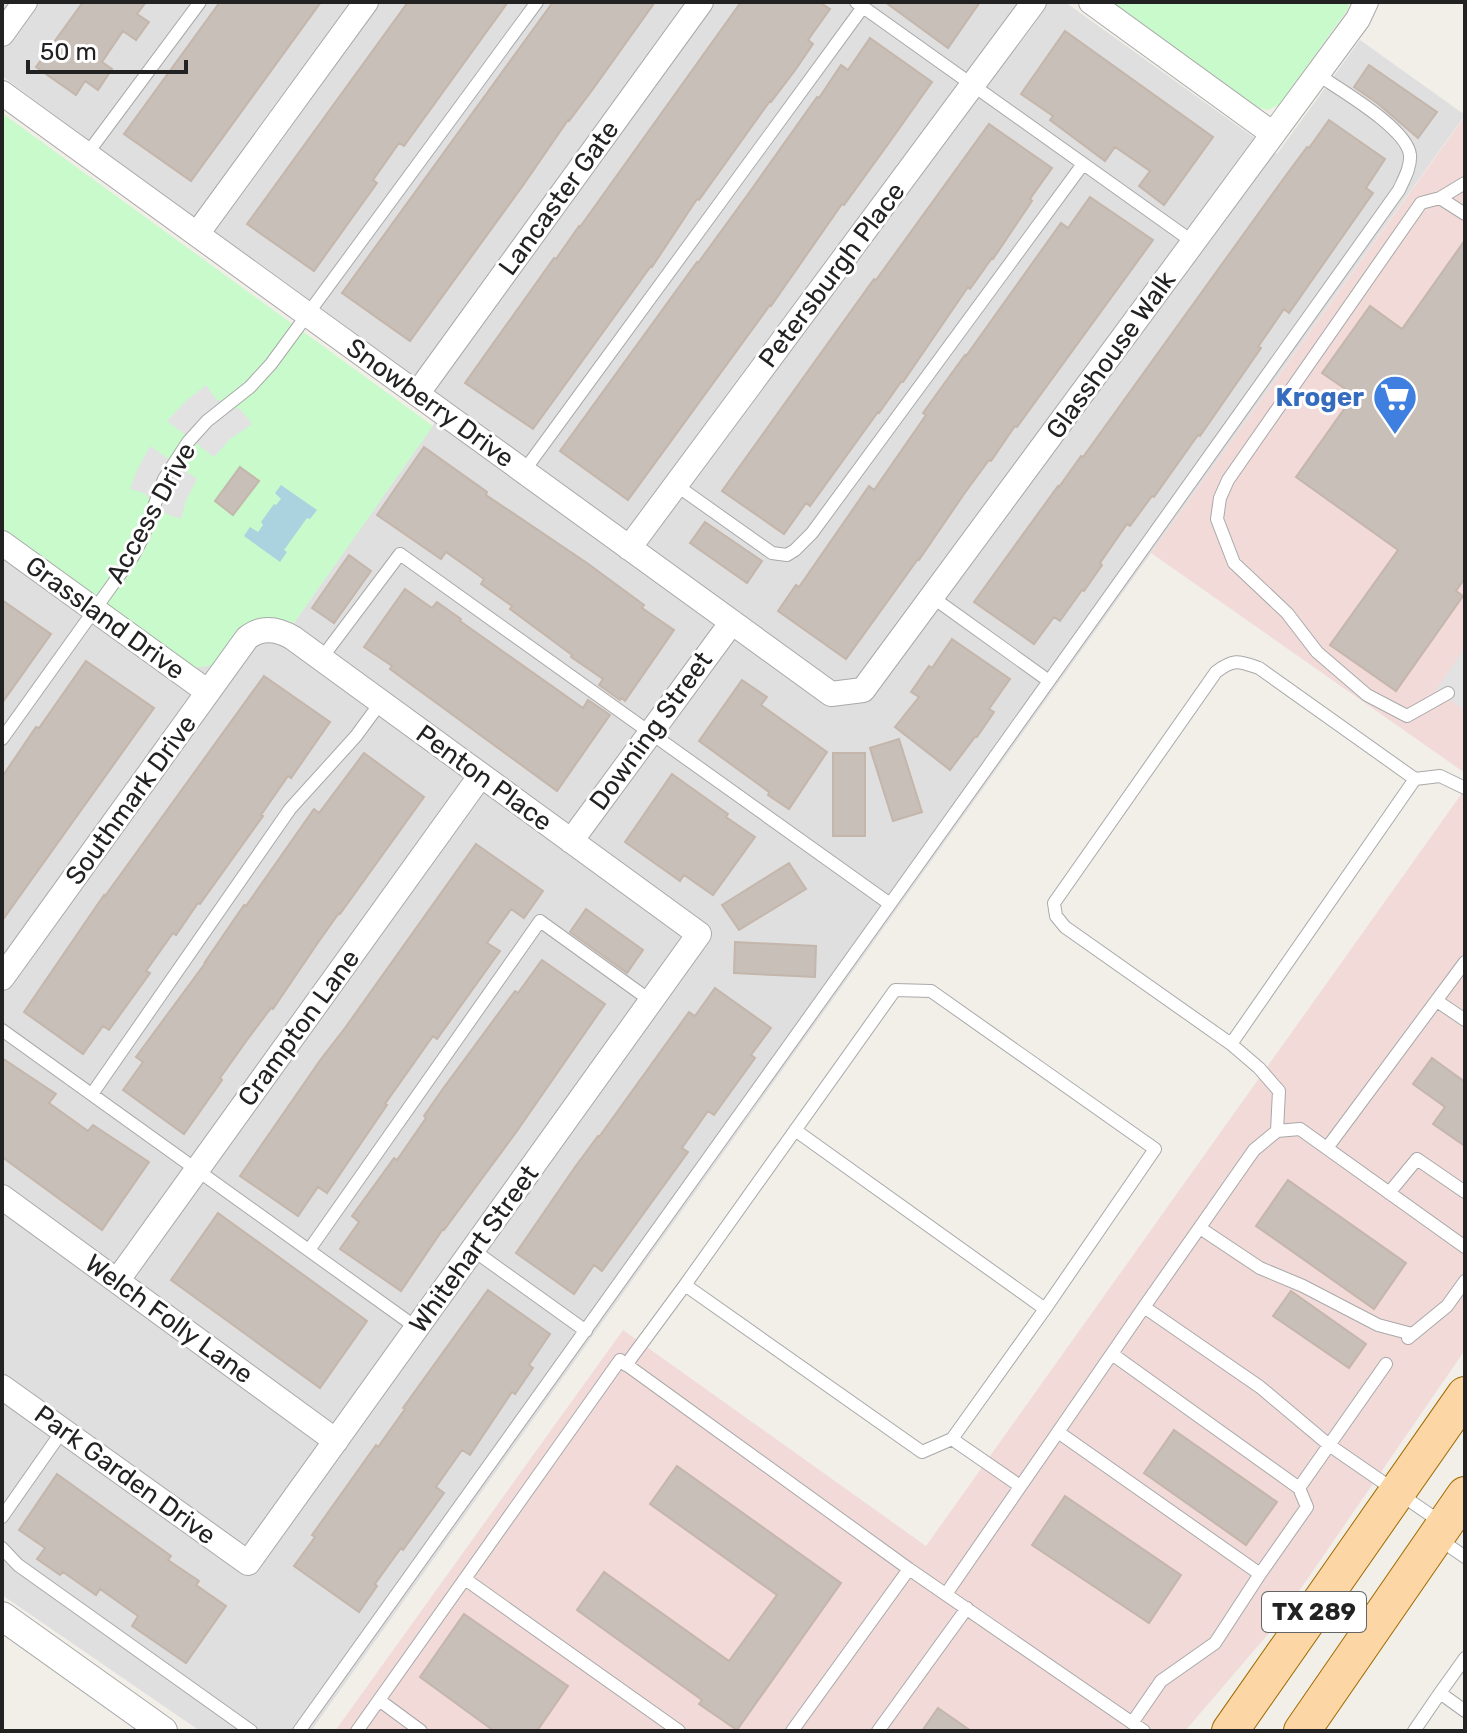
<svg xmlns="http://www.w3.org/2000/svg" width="1467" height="1733" viewBox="0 0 1467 1733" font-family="Rubik,sans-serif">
<rect width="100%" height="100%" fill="#f2efe9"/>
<path fill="#e0dfdf" d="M2 2H1065L1277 154 1360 40 1465 115 1151 553 311 1731H200L2 1595V528L195 668 279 620 294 623 447 405 2 76Z"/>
<path fill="#f2dad9" d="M1465 116V773L1151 553Z
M1465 789V1350L1275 1626 1185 1731H335L623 1330 926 1546Z"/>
<path fill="#c8facc" d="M1110 2H1349L1348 9 1279 105 1268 110 1256 107Z
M2 113 433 426 294 623 279 620 216 665 195 668 2 528Z"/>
<path fill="#e2e2e2" d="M206 385 216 399 241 410 252 424 230 439 214 457 167 421 186 401Z
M150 446 197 479 186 500 181 519 166 514 144 493 130 489 138 468Z
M1465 648V710L1436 690Z"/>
<path fill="#aad3df" d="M281 485 317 510 310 519 307 518 284 550 287 552 280 562 244 536 250 527 258 532 263 525 261 522 274 504 276 505 281 499 275 493Z"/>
<path fill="#c7bfb8" stroke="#c4b6ab" stroke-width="2" d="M83 2H146L137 14 149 22 136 40 123 31 102 62 112 69 98 90 85 81 76 95 36 67Z
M220 2H321L191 181 124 134Z
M408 2H508L404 146 399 143 373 180 377 183 314 271 247 224Z
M553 2H655L593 89 569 121 568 120 524 184 410 341 342 293Z
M741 2H819L830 9 808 40 813 44 796 69 771 102 770 101 699 200 697 199 652 267 651 266 533 429 465 383 554 258 556 259 579 226 580 227Z
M885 2H980L948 48Z
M1065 31 1213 137 1164 205 1139 186 1150 171 1115 147 1105 161 1050 120 1053 116 1021 94Z
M870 38 932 82 891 140 844 205 842 204 771 306 770 305 628 500 560 451 697 262 698 263 746 197 817 97 819 98 841 65 848 70Z
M1369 65 1437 112 1418 138 1377 103 1354 87Z
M1329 120 1385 159 1366 188 1373 193 1289 313 1284 309 1258 347 1261 348 1200 436 1198 435 1154 497 1152 496 1130 526 1127 524 1100 563 1102 565 1084 591 1082 590 1060 621 1054 617 1034 644 974 602 1058 486 1059 487 1081 456 1083 457 1284 178 1307 147 1309 148Z
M989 124 1052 168 1030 199 1032 201 993 259 992 258 970 289 968 287 903 382H901L879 413 878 412 810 506 806 503 784 534 722 491 874 279 876 280Z
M1090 197 1153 240 1017 427 1015 426 991 461 989 460 964 494 919 560 918 559 846 659 778 611 796 585 799 587 869 486 874 490 926 415 923 413 941 388 965 355 966 356 1061 223 1068 228Z
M1465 240V578L1456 591 1463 596 1396 691 1330 645 1398 550 1296 477 1354 395 1322 373 1370 306 1402 329Z
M424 447 487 492 486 495 587 563 644 605 642 608 674 630 625 701 622 698 620 700 599 685 603 679 571 657 572 655 510 609 512 606 481 584 484 579 446 552 441 559 377 515Z
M240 467 259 481 233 515 215 501Z
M705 522 762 561 747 583 690 543Z
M349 555 371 571 334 623 312 608Z
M405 589 432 608 437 602 461 619 460 621 583 708 588 700 610 715 557 791 390 669 392 666 364 647Z
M2 600 51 634 2 703Z
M952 639 1010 679 989 709 994 712 977 737H975L950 770 895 727 919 697 911 692 929 666 932 668Z
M86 661 154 708 2 921V777L36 727 39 728Z
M264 676 330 722 291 778 288 776 261 815 263 816 200 904 198 903 176 935 173 933 146 971 150 973 109 1030 103 1026 83 1054 24 1012 104 895 105 896Z
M742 680 767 697 761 705 827 752 789 809 768 795 769 792 699 741Z
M899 739 922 812 893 821 870 748Z
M364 753 424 797 340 914 339 913 317 944 273 1009 271 1008 247 1040 220 1078 222 1080 184 1134 123 1090 143 1062 136 1057 206 962H205L244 905 246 906 314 809 319 813Z
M833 753H865V836H833Z
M672 774 728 814 726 817 755 837 713 895 684 875 680 881 625 842Z
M476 844 543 891 524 918 511 909 487 943 500 951 437 1039 433 1036 385 1104 387 1105 327 1193 318 1187 298 1216 240 1176 321 1059 345 1028Z
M789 863 806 889 739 930 722 905Z
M586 909 643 950 627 973 570 932Z
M735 942 816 946 815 977 734 973Z
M542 960 605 1004 517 1131 444 1230 443 1229 401 1291 340 1249 359 1222 352 1216 394 1158 397 1160 426 1118 424 1116 442 1090 515 991 518 993Z
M715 988 771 1028 751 1055 755 1058 714 1115 708 1111 682 1148 688 1152 602 1271 594 1265 574 1294 516 1253 575 1167 598 1136 599 1137 689 1012 695 1016Z
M2 1058 56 1094 49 1103 88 1131 93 1125 149 1162 102 1230 2 1157Z
M1432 1058 1465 1082V1146L1433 1124 1445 1107 1413 1084Z
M1288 1180 1406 1263 1374 1309 1256 1226Z
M218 1213 367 1321 320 1388 171 1280Z
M488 1290 550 1334 529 1365 533 1368 515 1394 512 1392 470 1455 462 1450 436 1487 444 1493 403 1550 401 1548 375 1584 377 1586 359 1612 294 1566 315 1537 312 1535 376 1445 378 1447 405 1409 403 1408Z
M1291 1291 1366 1344 1349 1368 1273 1316Z
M1174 1430 1277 1502 1246 1545 1144 1473Z
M677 1466 841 1583 737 1730 699 1704 702 1700 577 1610 604 1572 729 1661 777 1595 650 1504Z
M57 1474 171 1556 168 1560 199 1581 196 1585 226 1606 186 1663 132 1626 138 1616 100 1589 96 1595 63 1572 60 1575 37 1559 45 1548 19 1530Z
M1065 1496 1181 1575 1149 1623 1032 1545Z
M464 1614 568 1686 537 1731H494L420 1677Z
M938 1708 971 1731H922Z"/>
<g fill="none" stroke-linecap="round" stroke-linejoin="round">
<g stroke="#a9a9a9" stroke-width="14">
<path id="service" d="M856 2 1193 242
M87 154 200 2
M1440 198 1465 214
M524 471 863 7
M676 485 772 553 787 555 795 550 812 533 1083 164
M932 597 1049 681
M1448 693 1407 716 1367 695 1317 652 1287 613 1234 563 1217 519 1220 498 1228 480 1421 203 1440 198 1465 183
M2 739 133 556 143 537 164 479 188 442 207 421 250 387 271 364 537 2
M1415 779 1440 776 1465 788
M890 904 1399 190C1404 179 1411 167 1410 155 1407 128 1340 90 1317 74
M1437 1001 1465 1020
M2 1030 417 1328
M1231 1044 1415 779 1259 668C1239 661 1234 658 1216 672L1054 903 1056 916 1065 927 1231 1044 1259 1068 1279 1091 1277 1131
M92 1094 290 809 356 736 381 702
M795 1130 1045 1309
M1327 1148 1465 962
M1389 1193 1417 1159 1465 1192
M1200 1228 1260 1268 1303 1286 1378 1325 1412 1334
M309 1250 540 921 651 1001
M473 1250 586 1331
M685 1285 922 1452 952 1439
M1144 1307 1058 1432 1260 1574 1307 1507 1299 1488 1386 1364
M1408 1338 1447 1306 1465 1281
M1112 1354 1299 1488
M626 1365 685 1285 895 990 931 991 1155 1149 1045 1309 952 1439 1020 1486
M2 1517 63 1430
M1442 1523 1329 1445 1260 1387 1144 1307 1254 1150 1277 1131 1300 1129 1465 1247
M1439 1539 1465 1557
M2 1548 18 1565 251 1731
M465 1579 679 1731
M946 1594 1058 1432
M1440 1693 1465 1658
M379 1700 421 1731
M1132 1723 1161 1681 1215 1643 1260 1574
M299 1731 890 904 400 554 321 659
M357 1731 620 1360 909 1569
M792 1731 909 1569 1144 1731
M878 1731 967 1608
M1414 1731 1440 1693 1465 1711"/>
</g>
<g stroke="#a9a9a9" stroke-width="26">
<path id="minor" d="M1091 2 1273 134
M2 34 25 2
M2 93 831 694 863 690 1358 19 1366 2
M197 234 366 2
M417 394 701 2
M2 543 208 692
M629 548 1034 2
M571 841 732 622
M2 978 247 638C262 626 278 629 293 638L699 934 248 1563 2 1387
M2 1197 336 1441
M117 1281 481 775"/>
</g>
<g stroke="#a9a9a9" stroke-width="30">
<path id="tertiary" d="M2 1616 163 1731"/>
</g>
<g stroke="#a06b00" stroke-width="38">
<path id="primary" d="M1230 1731 1465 1395
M1302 1731 1465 1495"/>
</g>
<use href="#service" stroke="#fff" stroke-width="12"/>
<use href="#minor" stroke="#fff" stroke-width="24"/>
<use href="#tertiary" stroke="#fff" stroke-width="28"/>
<use href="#primary" stroke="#fcd6a4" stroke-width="36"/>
</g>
<defs>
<g id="supermarket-pin" transform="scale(2.3)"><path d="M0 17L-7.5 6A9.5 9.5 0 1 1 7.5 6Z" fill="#3f7fe0" stroke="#fff"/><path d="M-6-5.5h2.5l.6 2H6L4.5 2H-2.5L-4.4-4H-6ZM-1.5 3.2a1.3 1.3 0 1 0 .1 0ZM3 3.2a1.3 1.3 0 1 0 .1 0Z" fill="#fff"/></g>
</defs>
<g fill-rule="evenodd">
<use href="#supermarket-pin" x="1395" y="397"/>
</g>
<g text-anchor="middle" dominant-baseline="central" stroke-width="6" stroke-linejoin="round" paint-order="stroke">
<rect fill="#fff" stroke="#646464" stroke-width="2" x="1262" y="1592" width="104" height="40" rx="6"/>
<g font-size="24" font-weight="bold" fill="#222">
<text x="1314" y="1612">TX 289</text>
</g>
<g font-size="26" fill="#222" stroke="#fff">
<text transform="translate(559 198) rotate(-54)">Lancaster Gate</text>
<text transform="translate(832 275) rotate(-53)">Petersburgh Place</text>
<text transform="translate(1111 355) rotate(-54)">Glasshouse Walk</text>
<text transform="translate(430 403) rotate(36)">Snowberry Drive</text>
<text transform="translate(151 513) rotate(-61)">Access Drive</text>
<text transform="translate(105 618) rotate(36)">Grassland Drive</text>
<text transform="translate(651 731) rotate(-54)">Downing Street</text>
<text transform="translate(484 778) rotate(36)">Penton Place</text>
<text transform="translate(131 800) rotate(-54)">Southmark Drive</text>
<text transform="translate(299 1028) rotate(-54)">Crampton Lane</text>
<text transform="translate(474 1249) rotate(-54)">Whitehart Street</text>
<text transform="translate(169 1319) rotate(36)">Welch Folly Lane</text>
<text transform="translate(125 1475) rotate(36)">Park Garden Drive</text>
</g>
<g font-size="26" font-weight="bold" fill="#366cbe" stroke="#fff" text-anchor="end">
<text x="1364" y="397">Kroger</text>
</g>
</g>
<rect width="1467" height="1733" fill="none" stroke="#222222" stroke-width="8"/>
<path d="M28 60v12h158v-12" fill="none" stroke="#222222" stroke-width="4"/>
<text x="40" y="60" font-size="24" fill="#222222" stroke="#ffffff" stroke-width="6" paint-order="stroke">50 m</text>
</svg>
